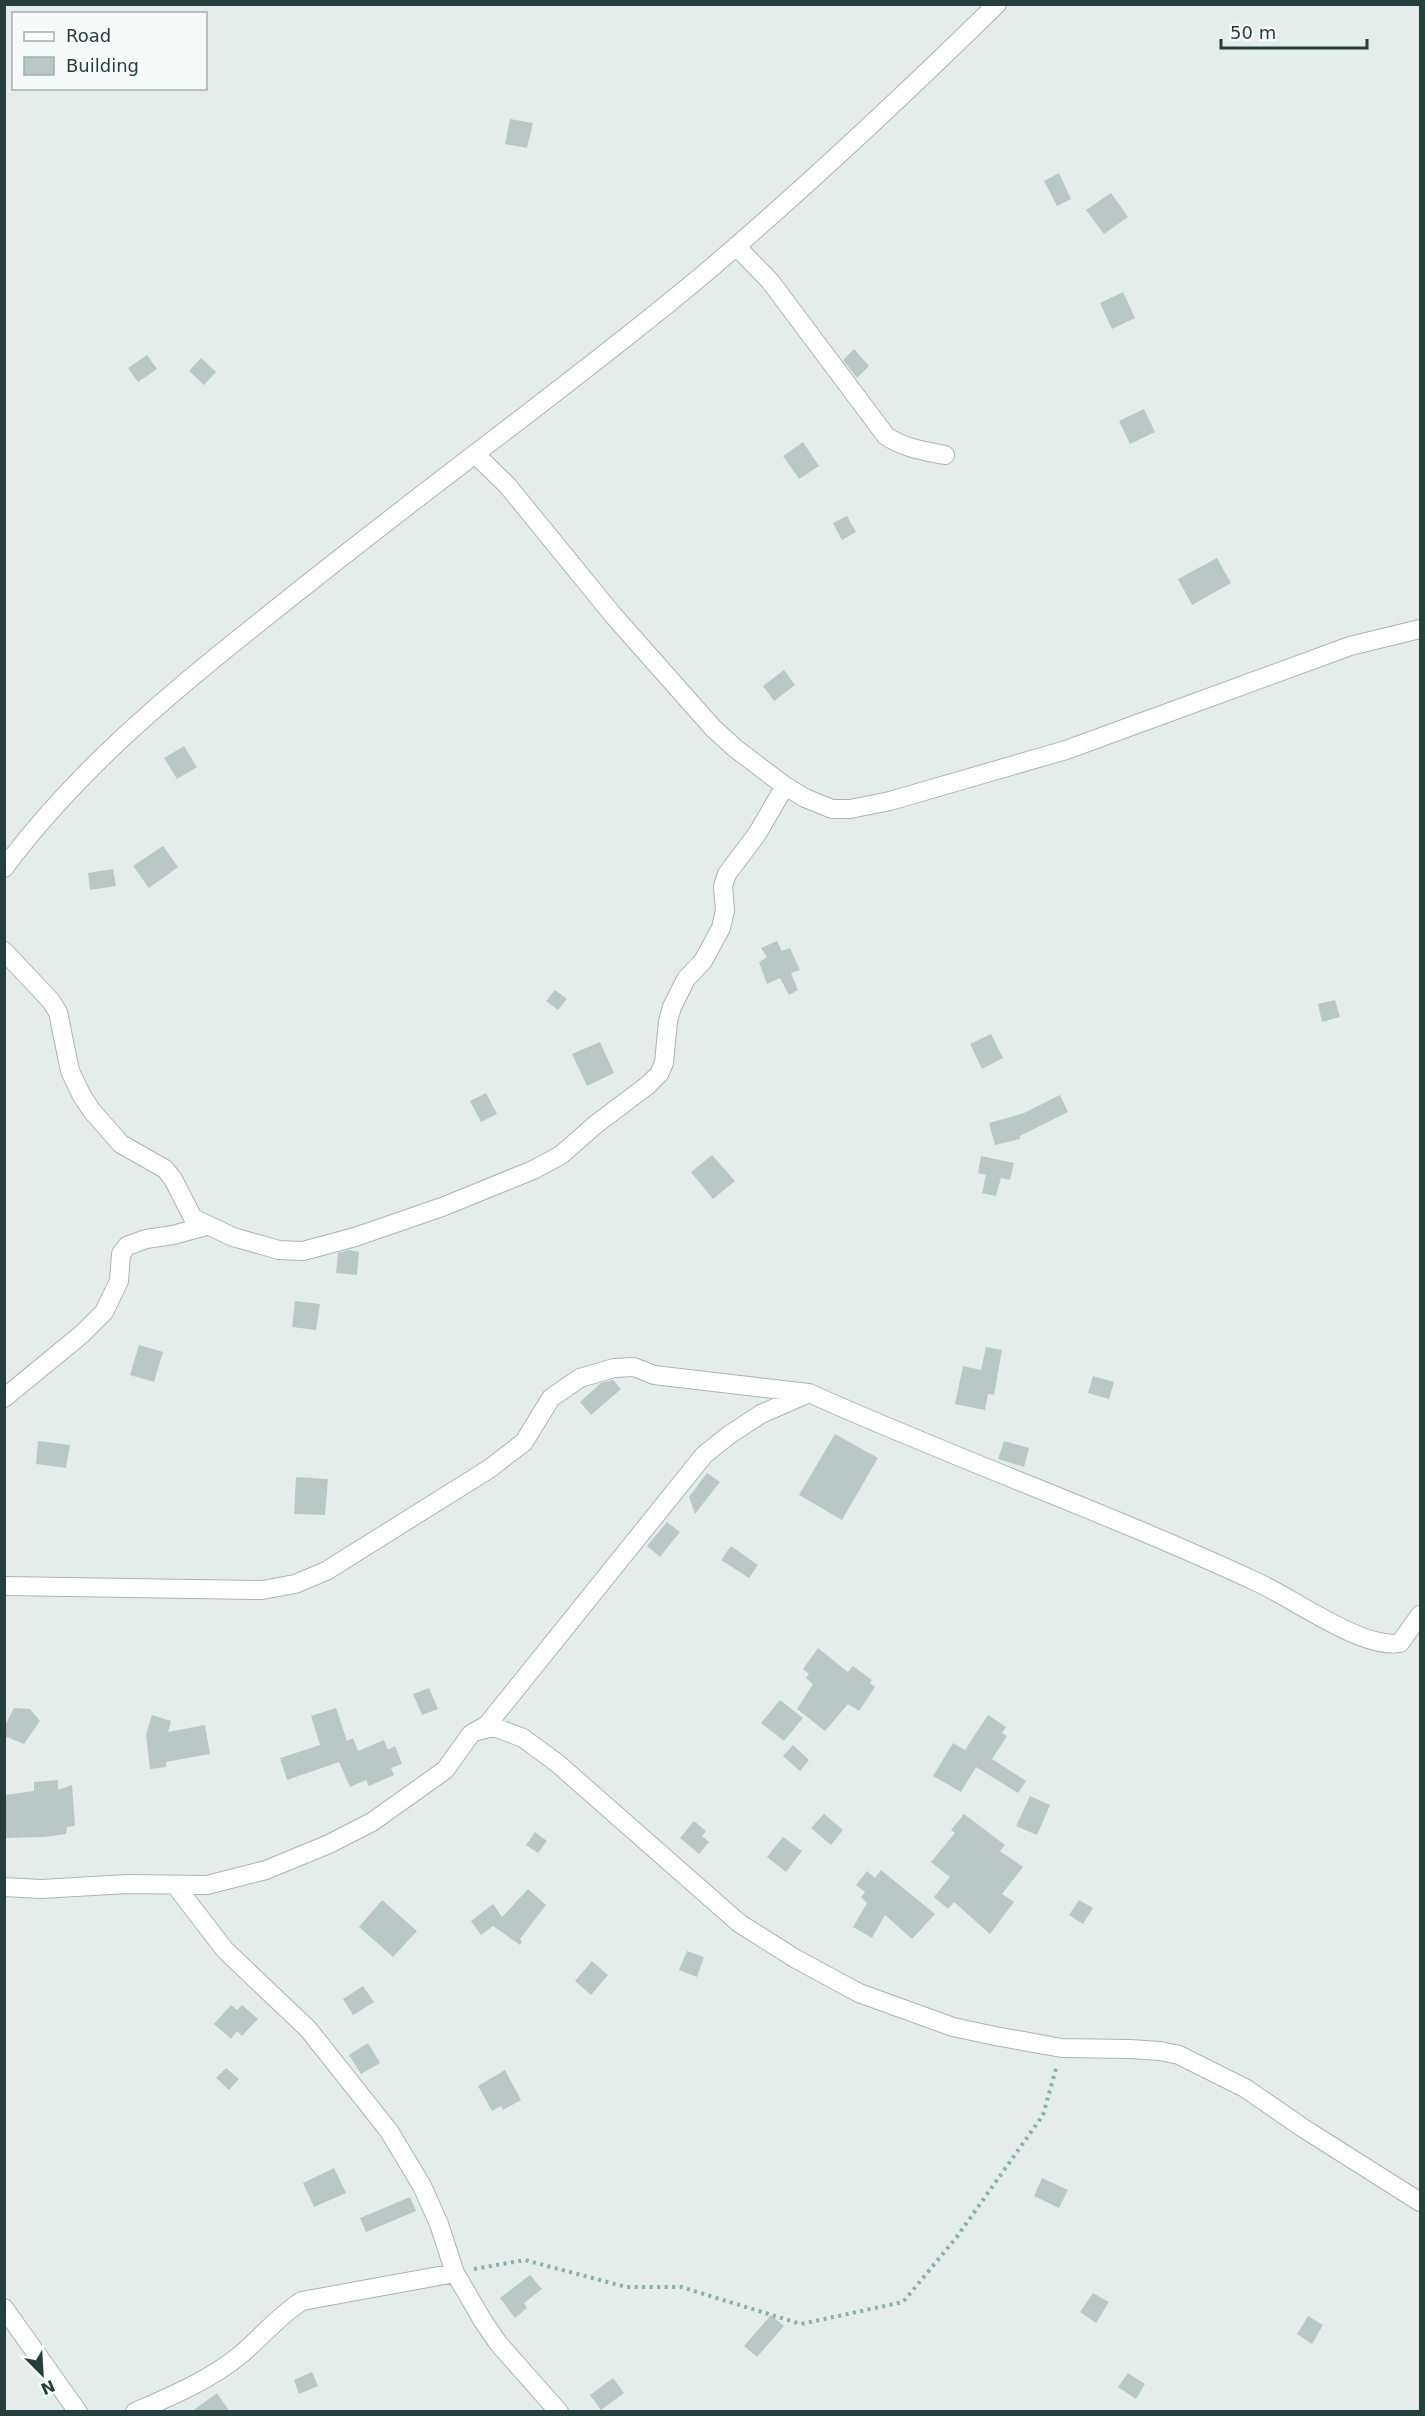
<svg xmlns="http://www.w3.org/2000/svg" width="1425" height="2416" viewBox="0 0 1425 2416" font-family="'DejaVu Sans',sans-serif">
<rect width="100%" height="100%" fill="#e5edeb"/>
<path fill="#bac8c5" d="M510 119 533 123 527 148 505 144Z
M1059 173 1071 199 1057 206 1044 181Z
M1111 193 1128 217 1104 234 1086 210Z
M1123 292 1135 318 1112 329 1100 303Z
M854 349 869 366 857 378 843 360Z
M147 355 157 369 138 382 128 368Z
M201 358 216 372 204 385 189 371Z
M1144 409 1155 432 1130 444 1119 421Z
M803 442 819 466 799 479 783 456Z
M847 516 856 532 842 540 833 523Z
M1217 558 1231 583 1192 605 1178 579Z
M784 670 795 685 774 701 763 686Z
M184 746 197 767 177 779 164 758Z
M163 846 178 867 149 888 133 866Z
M113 869 116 886 90 890 88 873Z
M777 941 782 951 790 948 800 970 791 973 798 990 789 995 780 978 767 984 759 962 767 957 761 948Z
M555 990 567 999 558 1010 546 1001Z
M1335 1000 1340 1017 1322 1022 1318 1004Z
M991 1034 1003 1058 982 1069 970 1044Z
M600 1042 614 1073 587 1086 572 1054Z
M486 1093 497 1114 481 1122 470 1101Z
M1060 1095 1068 1112 1020 1136V1139L995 1145 989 1123 1024 1113Z
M712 1155 735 1181 713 1199 691 1172Z
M981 1156 1014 1163 1010 1180 1001 1178 996 1196 982 1193 986 1175 978 1173Z
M349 1250 359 1252 357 1275 336 1273 338 1253Z
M295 1301 320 1304 316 1330 292 1327Z
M139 1345 163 1352 154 1382 130 1375Z
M986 1347 1002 1350 994 1395 988 1394 985 1410 955 1404 963 1366 981 1370Z
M1093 1376 1114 1382 1109 1399 1088 1393Z
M613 1380 621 1389 591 1415 580 1402 601 1383Z
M835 1434 878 1458 842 1520 799 1495Z
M38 1441 70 1445 66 1468 36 1464Z
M1004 1441 1029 1448 1024 1467 998 1459Z
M707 1473 720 1482 695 1514 689 1497Z
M296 1477 328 1479 325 1515 294 1514Z
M667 1522 680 1532 660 1557 647 1546Z
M731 1546 758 1565 749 1578 721 1560Z
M818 1648 848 1672 853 1666 872 1680 870 1683 875 1687 859 1711 848 1704 825 1731 797 1709 813 1684 806 1678 809 1674 803 1669Z
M429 1688 438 1709 422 1715 413 1694Z
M780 1700 803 1718 784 1741 761 1723Z
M14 1708 30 1709 40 1721 24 1744 4 1736V1727Z
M336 1708 347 1741 353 1738 358 1751 384 1740 388 1750 395 1746 402 1764 391 1768 394 1775 369 1786 366 1780 350 1787 339 1762 287 1780 280 1758 320 1745 311 1716Z
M152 1715 171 1721 168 1732 205 1725 210 1754 166 1762V1767L150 1769 146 1734Z
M988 1715 1006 1727 1002 1733 1007 1736 992 1759 1026 1781 1018 1793 976 1767 961 1792 933 1776 953 1743 965 1750Z
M793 1745 809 1760 800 1771 783 1756Z
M58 1780V1790L72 1785 75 1826 67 1827 66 1834 44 1837 4 1838V1795L34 1791V1782Z
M1030 1796 1050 1805 1037 1835 1016 1826Z
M824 1814 843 1830 831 1845 811 1828Z
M964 1814 1005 1845 1000 1851 1023 1867 1002 1894 1014 1902 990 1934 954 1902 948 1909 934 1897 950 1877 931 1862 955 1833 951 1830Z
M694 1821 706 1831 702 1836 709 1842 699 1854 680 1838Z
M535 1832 547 1841 538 1853 526 1845Z
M783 1837 802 1851 786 1872 767 1857Z
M881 1870 935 1914 912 1939 885 1915 872 1938 853 1927 867 1903 861 1897 865 1892 856 1885 867 1871 875 1878Z
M528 1889 546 1905 520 1939 522 1942 520 1945 493 1926 481 1935 471 1921 493 1904 502 1917Z
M382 1900 417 1931 393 1957 359 1927Z
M1079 1900 1093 1908 1083 1924 1069 1915Z
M687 1951 704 1957 697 1977 679 1970Z
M592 1961 608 1975 591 1995 575 1981Z
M363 1986 374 2002 353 2015 343 1999Z
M231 2005 237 2010 242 2005 258 2019 242 2036 237 2031 231 2039 214 2024Z
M368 2043 380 2063 361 2074 349 2055Z
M226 2068 239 2079 229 2090 216 2078Z
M505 2070 521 2100 503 2110 501 2106 492 2111 478 2086Z
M334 2168 346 2193 314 2207 303 2183Z
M1042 2178 1068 2190 1059 2208 1034 2196Z
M410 2197 416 2211 366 2232 360 2218Z
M530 2275 542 2289 524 2303 527 2308 515 2318 500 2298Z
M1093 2293 1109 2302 1096 2323 1080 2312Z
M771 2315 784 2326 757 2357 744 2346Z
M1308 2316 1323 2325 1312 2344 1297 2334Z
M312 2372 318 2386 299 2394 294 2380Z
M1128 2373 1145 2384 1136 2399 1118 2387Z
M613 2378 624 2393 601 2410 590 2395Z
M217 2393 230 2412H191Z"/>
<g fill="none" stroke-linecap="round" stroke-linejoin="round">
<g stroke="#a8b5b3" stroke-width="20">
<path id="minor" d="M736 246 770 281 886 436C904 448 924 451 945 455
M475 454 507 485 613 615 713 728 736 749 785 786 805 798 832 809H850L890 801 1066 750 1350 646 1420 629
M4 868C76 772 167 695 261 621 332 564 403 509 475 454 552 395 630 336 704 274 805 188 902 97 997 4
M4 951 51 1001 58 1012 70 1071 82 1096 92 1111 121 1144 165 1169 173 1179 193 1218 233 1237 279 1250 303 1251 355 1237 442 1207 533 1170 561 1155 595 1125 648 1085 659 1074 664 1063 668 1021 672 1007 686 979 703 961 721 928 725 910 723 886 727 874 757 834 785 786
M4 1398 82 1334 104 1312 119 1281 121 1254 127 1246 146 1239 173 1235 206 1226
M4 1586 262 1590 295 1584 326 1571 489 1469 524 1442 551 1398 580 1378 614 1368 634 1367 654 1375 808 1393
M477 1731 494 1727 523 1738 557 1763 739 1923 796 1959 859 1993 953 2027 995 2036 1062 2048 1130 2049 1160 2051 1179 2055 1245 2088 1303 2128 1420 2202
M175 1885 225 1950 308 2029 389 2131 422 2186 439 2224 455 2273 483 2321 498 2343 559 2412
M4 1887 41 1889 128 1884 207 1885 266 1870 329 1844 372 1822 445 1770 471 1734 487 1725 704 1455 729 1435 761 1414 809 1393C958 1460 1111 1514 1259 1583 1294 1599 1363 1650 1400 1643L1420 1615
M4 2308 78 2412
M135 2412C171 2396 208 2381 239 2356 261 2338 278 2316 302 2301L455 2273"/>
</g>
<path stroke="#87afab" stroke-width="4" stroke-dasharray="3 4.5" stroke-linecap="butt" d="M474 2269 525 2260 626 2287H681L801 2324 903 2302 956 2238 1043 2115 1057 2065"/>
<use href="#minor" stroke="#fff" stroke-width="18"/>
</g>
<rect width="1425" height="2416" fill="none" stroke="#253f3d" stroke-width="12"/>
<rect x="12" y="12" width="195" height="78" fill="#f6faf9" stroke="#a2afae" stroke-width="1.5"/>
<rect x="24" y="32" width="30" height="9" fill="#ffffff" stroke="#a2afae" stroke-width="1.5"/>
<text x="66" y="42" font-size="18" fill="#253f3d">Road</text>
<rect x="24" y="57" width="30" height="18" fill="#bac8c5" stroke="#a2afae" stroke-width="1.5"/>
<text x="66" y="72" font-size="18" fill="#253f3d">Building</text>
<g transform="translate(42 2374) rotate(156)" stroke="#f6faf9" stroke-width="4.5" paint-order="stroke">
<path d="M0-4.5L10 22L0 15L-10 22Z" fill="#253f3d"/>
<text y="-9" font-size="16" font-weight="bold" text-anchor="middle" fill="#253f3d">N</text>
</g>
<path d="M1221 39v9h146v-9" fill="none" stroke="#253f3d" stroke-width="3"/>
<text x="1230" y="39" font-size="18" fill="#253f3d" stroke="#f6faf9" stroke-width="4.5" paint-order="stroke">50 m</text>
</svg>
